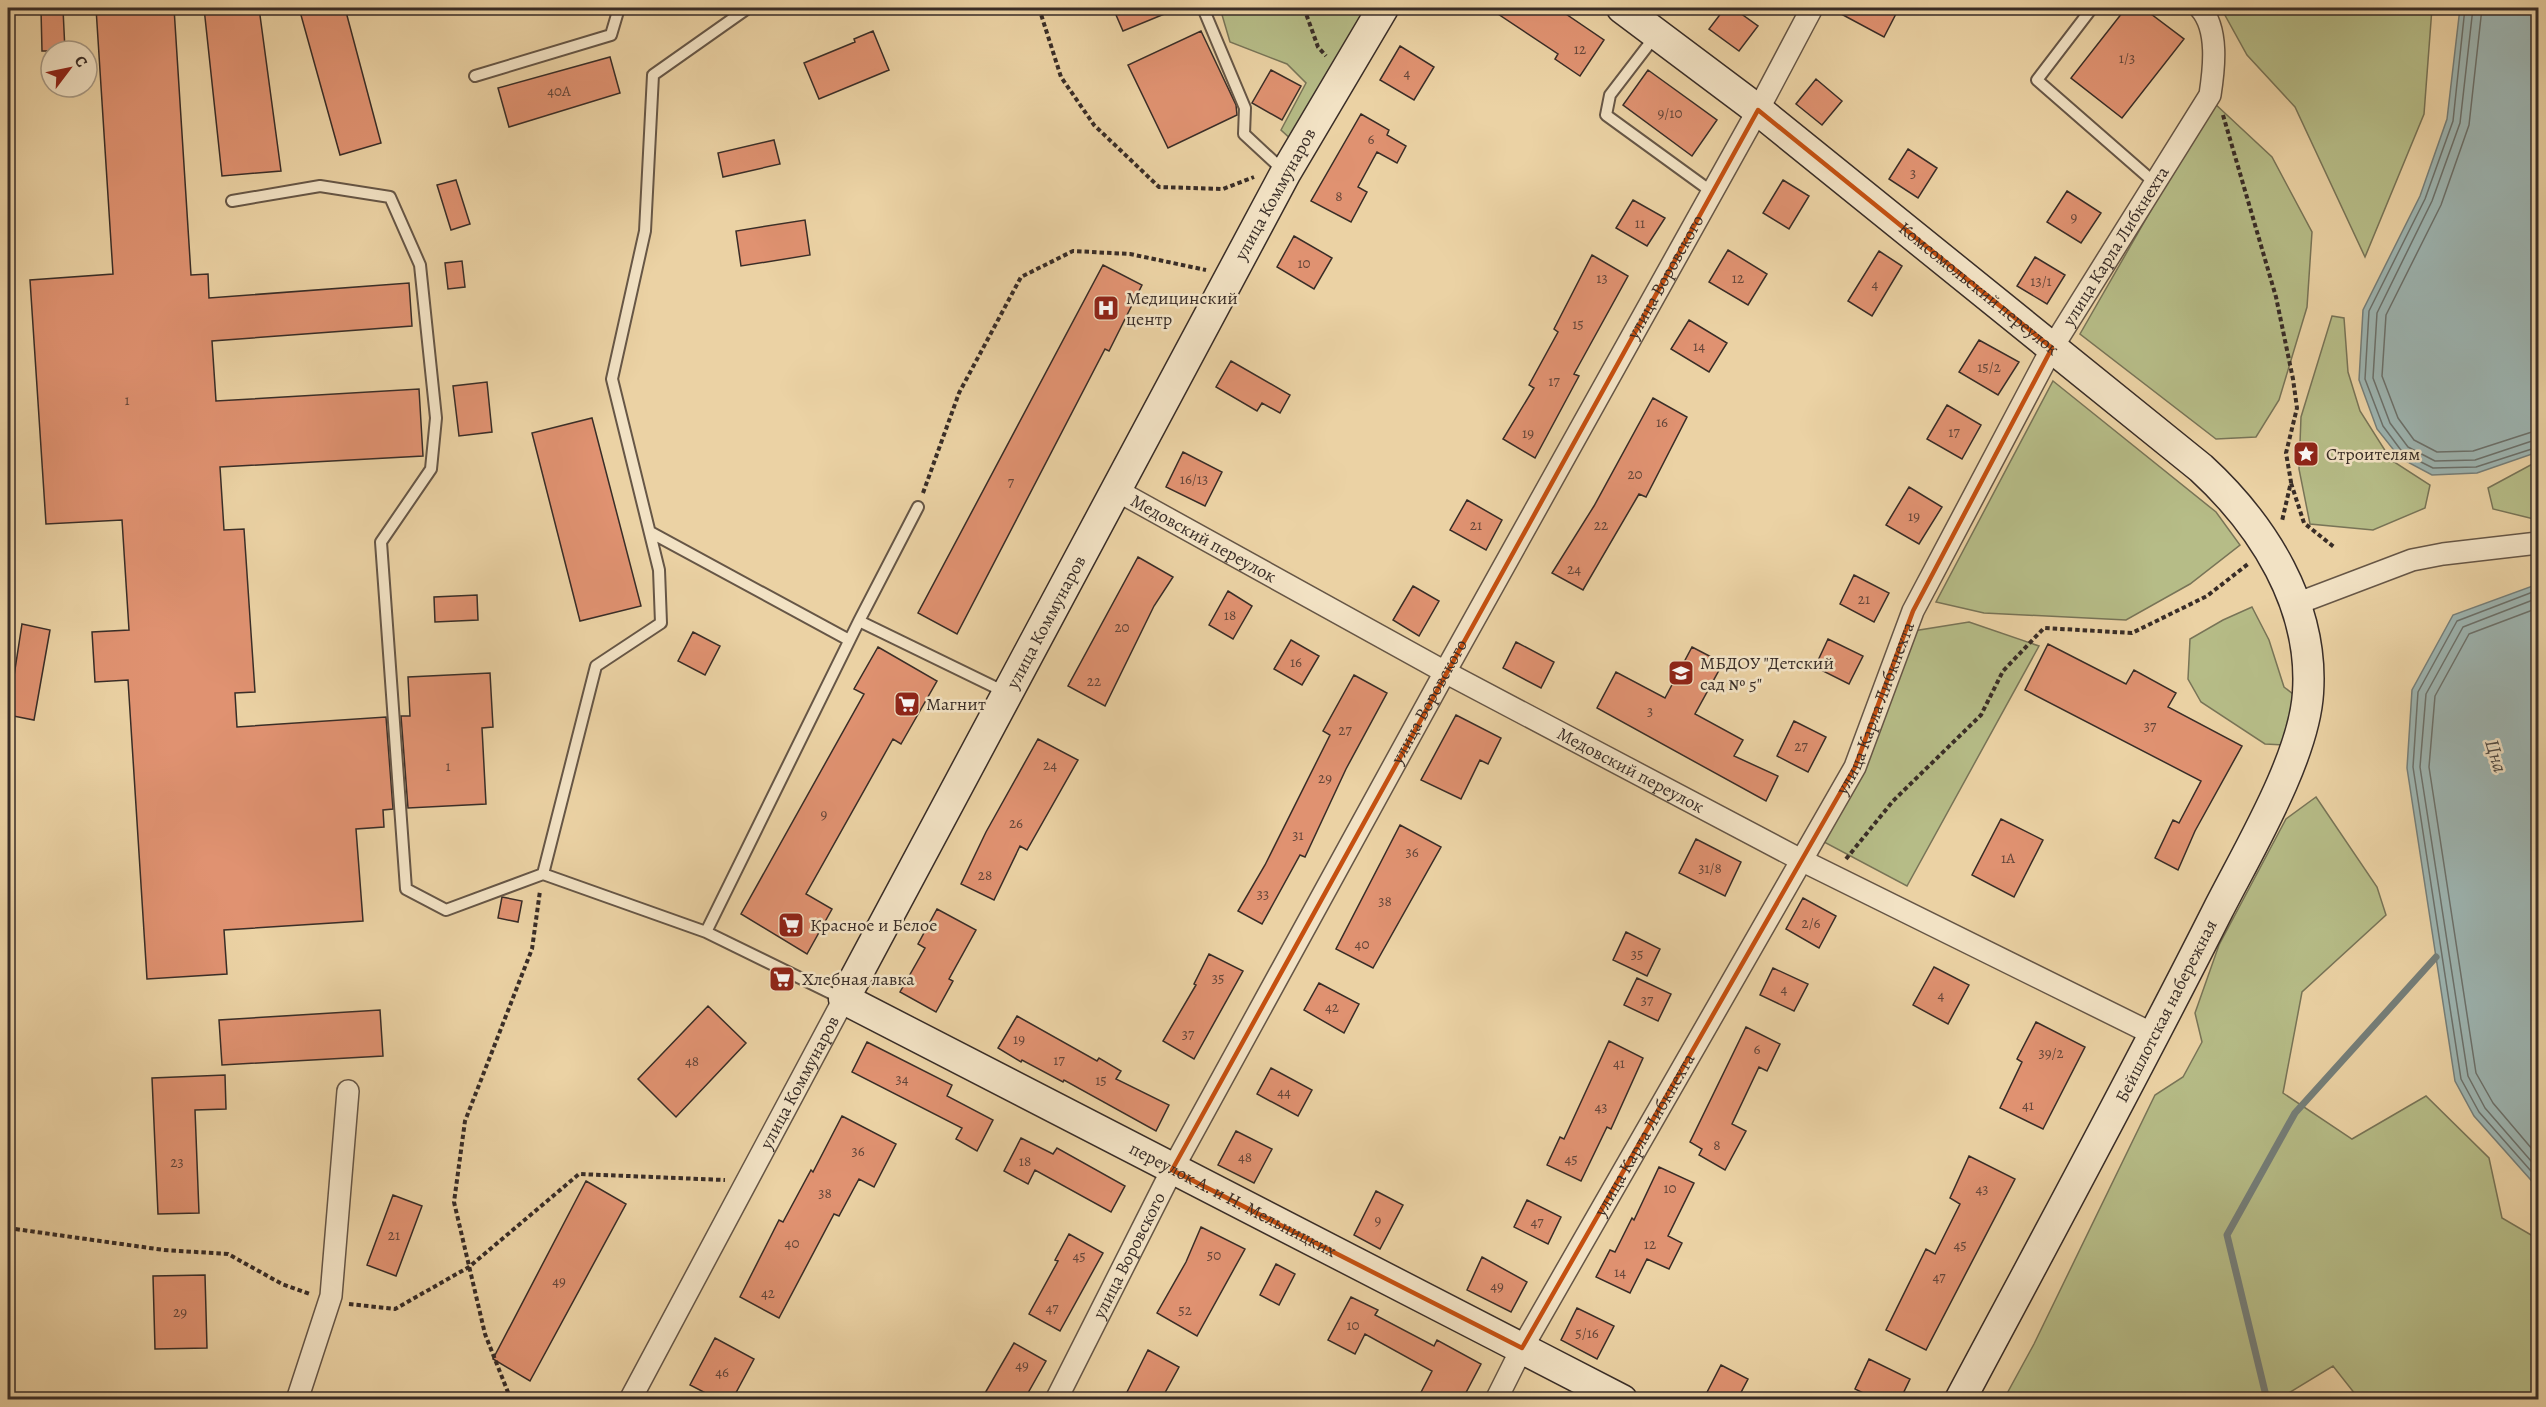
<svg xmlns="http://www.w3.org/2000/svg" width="2546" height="1407" viewBox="0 0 2546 1407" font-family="Alegreya,serif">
<rect width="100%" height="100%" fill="#ebd2a4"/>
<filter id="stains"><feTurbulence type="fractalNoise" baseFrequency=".00333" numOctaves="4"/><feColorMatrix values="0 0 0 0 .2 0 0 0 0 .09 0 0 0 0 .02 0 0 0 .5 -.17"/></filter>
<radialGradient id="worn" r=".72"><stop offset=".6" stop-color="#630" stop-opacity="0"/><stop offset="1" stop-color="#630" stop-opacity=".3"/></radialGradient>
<path fill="#b6bc87" stroke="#787457" stroke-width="1.5" d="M1220 8H1365L1293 141 1281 130 1306 83 1287 64 1230 42Z
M2221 8H2432L2424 114 2365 257 2295 107 2247 55Z
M2213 102 2272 157 2312 232 2307 307 2279 400 2256 437 2216 439 2080 334Z
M2332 316 2344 318 2348 372 2360 411 2391 460 2430 485 2425 508 2373 530 2310 524 2299 469 2301 417Z
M2053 381 2216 512 2240 545 2190 584 2126 620 1984 613 1936 602Z
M2538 461V520L2493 509 2488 488Z
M2252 607 2269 640 2284 687 2298 698 2284 745 2265 744 2201 702 2188 679 2190 639 2223 620Z
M1969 622 2039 646 1907 886 1809 834 1859 769 1907 632Z
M2316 797 2377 887 2386 915 2302 992 2283 1093 2352 1139 2426 1096 2489 1158 2502 1218 2538 1239V1399H2359L2333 1366 2279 1399H2004L2034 1344 2155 1095 2183 1077 2202 1042 2195 1013 2219 945 2286 819Z"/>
<path fill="#9db5b2" stroke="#757f7a" stroke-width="1.5" d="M2460 8H2538V452L2477 473 2432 475 2400 458 2377 429 2359 380 2363 310 2420 196 2447 119Z
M2538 584V1188L2474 1116 2455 1081 2407 768 2412 690 2453 615Z"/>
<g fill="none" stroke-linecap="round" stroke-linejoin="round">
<path stroke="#6b716c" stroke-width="1.5" d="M2465 8 2453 121 2425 199 2369 311 2365 379 2383 426 2403 453 2433 468 2476 467 2538 447
M2473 8 2460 123 2432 201 2377 313 2373 378 2390 423 2408 447 2435 461 2475 460 2538 439
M2482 8 2469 125 2441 205 2386 315 2382 376 2398 418 2414 440 2437 452 2473 451 2538 430
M2538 590 2457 621 2418 692 2413 767 2461 1079 2479 1112 2538 1179
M2538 598 2463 627 2426 694 2420 767 2468 1076 2485 1108 2538 1169
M2538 608 2469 634 2435 696 2429 767 2476 1073 2493 1103 2538 1156"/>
<path stroke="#757f7a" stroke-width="7" d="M2267 1400 2227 1235 2295 1113 2436 957"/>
</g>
<path fill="#e09271" stroke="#392d27" stroke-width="1.5" d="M96 8H174L191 275 208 274 209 298 409 283 412 326 212 341 216 401 419 389 423 456 220 467 224 530 244 529 255 692 235 693 237 727 386 717 393 809 383 810 384 827 356 829 363 921 224 930 227 974 147 979 128 680 95 682 92 632 129 630 122 520 46 524 30 280 113 274Z
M204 8H259L281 171 222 176Z
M299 8H345L381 143 340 155Z
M1113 8H1179L1123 31Z
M1489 8H1557L1604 40 1580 76 1555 59 1558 54Z
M1725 8H1733L1758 26 1739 51 1709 29Z
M1830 8H1899L1884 37Z
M2126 8H2143L2184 39 2122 118 2071 78Z
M63 9 65 51H42L41 10Z
M873 31 889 70 819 99 804 63 855 42 854 39Z
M1201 31 1236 105 1237 115 1168 148 1128 65Z
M1400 46 1434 67 1414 100 1380 80Z
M610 57 620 93 509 127 498 88Z
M1271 70 1301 86 1282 120 1252 103Z
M1648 70 1717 120 1692 156 1623 105Z
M1816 79 1842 101 1822 125 1796 104Z
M1361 114 1389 130 1387 135 1406 146 1397 163 1377 152 1358 187 1367 192 1351 222 1311 201Z
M774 140 780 164 723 177 718 153Z
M1908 149 1937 168 1918 198 1889 179Z
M456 180 470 224 451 230 437 185Z
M1783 180 1809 196 1789 229 1763 213Z
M2067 191 2101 213 2081 243 2047 222Z
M1633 200 1665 218 1647 246 1616 228Z
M805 220 810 255 741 266 736 231Z
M1294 236 1332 258 1314 289 1277 267Z
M1728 250 1767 274 1748 305 1709 282Z
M1879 251 1902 266 1872 316 1848 301Z
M1592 255 1628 276 1574 374 1579 376 1535 458 1503 439 1534 388 1529 385 1558 332 1554 329Z
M2035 257 2065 275 2047 304 2017 286Z
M462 261 465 287 448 289 445 263Z
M1103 265 1142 285 1109 351 1105 349 957 634 918 613Z
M1689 320 1727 343 1709 372 1671 349Z
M1979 340 2019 362 1998 395 1959 372Z
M1231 361 1290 395 1280 413 1262 403 1257 411 1216 387Z
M487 382 492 432 459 436 453 386Z
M1653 398 1687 417 1646 497 1639 494 1583 590 1552 573 1594 506Z
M1947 405 1981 425 1962 459 1927 439Z
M592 418 641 606 580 621 532 433Z
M1183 452 1222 472 1205 506 1166 487Z
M1909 487 1942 507 1919 544 1886 525Z
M1467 500 1502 520 1486 550 1450 530Z
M1138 557 1173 577 1154 606 1105 706 1068 686Z
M1854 575 1889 593 1874 622 1840 604Z
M1413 586 1439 601 1419 636 1393 620Z
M1228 591 1252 606 1233 639 1209 625Z
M477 595 478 620 435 622 434 597Z
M22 624 50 630 34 720 8 715Z
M693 632 720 646 705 675 678 661Z
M1828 639 1863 656 1849 684 1815 667Z
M1291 640 1319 656 1302 685 1274 669Z
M1516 642 1554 662 1541 688 1503 668Z
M2048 644 2126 684 2134 670 2176 693 2168 707 2242 746 2195 831 2178 870 2155 858 2173 820 2179 823 2201 781 2025 690Z
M878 647 937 681 901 744 893 739 806 894 832 909 807 954 741 914 864 694 854 689Z
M1692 647 1723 663 1695 714 1743 740 1734 756 1778 776 1766 801 1597 708 1616 672 1665 698Z
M490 673 493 727 482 728 486 804 408 808 401 716H410L408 677Z
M1354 675 1387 693 1346 769 1305 857 1300 855 1262 924 1238 911 1265 865 1330 735 1323 731Z
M1456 715 1501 738 1488 764 1480 760 1461 799 1421 780Z
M1794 721 1826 737 1808 772 1777 756Z
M1038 739 1078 760 1027 850 1020 846 994 900 961 884 986 832Z
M2001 819 2043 840 2014 897 1972 875Z
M1400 825 1441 847 1373 968 1336 949Z
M1696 839 1741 862 1725 896 1679 873Z
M502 897 522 901 518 922 498 918Z
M1803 898 1836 916 1819 948 1786 929Z
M937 909 976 930 949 979 953 981 936 1012 900 992 925 948 918 944Z
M1626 932 1660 949 1647 976 1613 960Z
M1209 954 1243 971 1194 1059 1163 1041 1196 985 1194 984Z
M1934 967 1969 985 1948 1024 1913 1005Z
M1773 968 1808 984 1794 1011 1760 995Z
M1637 978 1671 994 1658 1021 1624 1005Z
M1319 983 1359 1004 1344 1033 1304 1010Z
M708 1006 746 1043 676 1117 638 1079Z
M380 1010 383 1056 222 1065 219 1020Z
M1017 1016 1097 1061 1099 1058 1121 1071 1116 1079 1169 1105 1156 1131 1064 1080 1063 1082 1022 1060 1021 1062 998 1048Z
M2036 1022 2085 1047 2043 1129 2000 1108 2022 1062 2017 1059Z
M1746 1027 1780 1044 1767 1071 1759 1067 1732 1124 1746 1131 1725 1170 1699 1155 1702 1149 1690 1142Z
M1609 1041 1643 1058 1611 1129 1607 1127 1581 1181 1547 1165 1560 1137 1564 1139Z
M867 1042 952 1085 947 1096 993 1120 977 1151 956 1139 962 1128 852 1072Z
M1271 1068 1312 1090 1298 1116 1257 1094Z
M225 1075 226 1109 195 1110 199 1213 158 1214 152 1078Z
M842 1116 896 1144 874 1187 859 1179 839 1216 834 1214 779 1318 740 1297 779 1220 783 1222 811 1170 813 1172Z
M1236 1131 1272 1149 1254 1183 1218 1165Z
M1021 1138 1053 1154 1057 1148 1125 1186 1111 1212 1035 1170 1028 1184 1004 1171Z
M1969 1156 2015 1179 1926 1350 1886 1330 1926 1249 1935 1254 1960 1204 1950 1198Z
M1659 1167 1694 1183 1668 1236 1682 1243 1669 1269 1647 1259 1630 1293 1596 1277 1610 1250 1615 1252 1632 1218 1634 1220Z
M586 1181 626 1204 530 1381 493 1359Z
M1376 1191 1403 1205 1380 1249 1354 1235Z
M393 1195 422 1206 396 1276 367 1265Z
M1527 1200 1561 1217 1548 1244 1514 1227Z
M1201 1227 1245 1249 1197 1336 1157 1313 1186 1262Z
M1069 1234 1103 1253 1060 1331 1029 1314 1058 1261 1055 1260Z
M1482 1257 1527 1282 1511 1312 1467 1290Z
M1276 1264 1295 1274 1279 1305 1260 1295Z
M205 1275 207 1348 155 1349 153 1276Z
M1351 1297 1378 1310 1375 1315 1434 1346 1437 1340 1481 1364 1462 1400H1417L1432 1371 1365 1334 1355 1354 1328 1340Z
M1577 1308 1614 1326 1597 1359 1561 1340Z
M715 1338 754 1359 732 1400H719L690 1385Z
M1014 1343 1046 1361 1024 1400H981Z
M1148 1350 1179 1367 1161 1400H1123Z
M1869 1359 1910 1379 1900 1400H1877L1855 1389Z
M1721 1365 1748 1379 1737 1400H1703Z"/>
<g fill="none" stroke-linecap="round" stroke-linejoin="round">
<g stroke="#665646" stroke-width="14">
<path id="lane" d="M1203 8 1245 108 1244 134 1285 172
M2092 8 2037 80 2155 183
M1656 35 1610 95 1606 115 1712 192
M475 76 611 35 619 8
M232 201 320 186 390 197 420 265 436 418 431 469 381 542 406 889 446 910 543 874 706 932 843 999
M650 532 849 640
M859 621 1007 693
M543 874 596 666 661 623 659 570 612 379 645 231 653 75 748 8
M706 932 859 621 918 507"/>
</g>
<g stroke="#665646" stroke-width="24">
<g id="street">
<path id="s1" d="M1116 490 1445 672 1803 861 2155 1035"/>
<path d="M2296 604 2412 560 2443 554 2538 543"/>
<path d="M297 1400 331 1296 348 1091"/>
<path id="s2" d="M630 1400 844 999"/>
<path id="s3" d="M1056 1400 1172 1170 1445 672 1758 110 1812 8"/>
<path id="s4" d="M1496 1400 1522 1348 1855 767 1913 611 2052 348 2210 95C2214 69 2219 29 2200 8"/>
</g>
</g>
<g stroke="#392d27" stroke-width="33">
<g id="secondary">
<path id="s5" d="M1383 8 1286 172 844 999 1622 1400"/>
<path id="s6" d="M1622 8 1758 110 2201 468C2263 525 2314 605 2308 693 2304 758 2248 851 2218 910 2135 1075 2047 1237 1960 1400"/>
</g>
</g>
<path stroke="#392d27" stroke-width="4" stroke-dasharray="4.5 3" stroke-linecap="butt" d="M1039 8 1061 77 1094 125 1159 187 1223 189 1254 177
M1304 8 1318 47 1326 56
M2223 115 2276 297 2293 379 2297 408 2286 453 2291 482 2282 521
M2291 483 2304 523 2334 547
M923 493 959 393 1021 277 1073 251 1130 254 1206 270
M1846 859 1893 801 1981 715 2003 671 2044 628 2132 633 2207 596 2248 564
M8 1228 164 1250 228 1254 282 1284 310 1294
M349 1304 395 1309 469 1267 579 1174 725 1180
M511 1400 485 1334 454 1202 465 1121 532 949 540 891"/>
<use href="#lane" stroke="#f2e2c4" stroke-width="10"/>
<use href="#street" stroke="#f2e2c4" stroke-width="21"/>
<use href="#secondary" stroke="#f2e2c4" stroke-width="30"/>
</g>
<path fill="none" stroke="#c55011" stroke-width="4.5" stroke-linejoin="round" d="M1758 110 2052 348 1913 611 1855 767 1522 1348 1172 1170Z"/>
<defs>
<g id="hospital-square" transform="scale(1.35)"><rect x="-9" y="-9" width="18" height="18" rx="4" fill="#8f2418" stroke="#f2e2c4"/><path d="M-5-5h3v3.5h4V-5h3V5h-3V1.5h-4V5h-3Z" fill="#fff"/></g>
<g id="sight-square" transform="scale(1.35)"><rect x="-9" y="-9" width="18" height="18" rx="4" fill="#8f2418" stroke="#f2e2c4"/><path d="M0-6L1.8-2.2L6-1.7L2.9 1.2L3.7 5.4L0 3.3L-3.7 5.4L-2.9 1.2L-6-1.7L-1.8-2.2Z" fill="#fff"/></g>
<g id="school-square" transform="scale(1.35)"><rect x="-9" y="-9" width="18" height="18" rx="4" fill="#8f2418" stroke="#f2e2c4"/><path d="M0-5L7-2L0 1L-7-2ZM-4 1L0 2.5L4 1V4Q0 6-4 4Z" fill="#fff"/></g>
<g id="supermarket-square" transform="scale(1.35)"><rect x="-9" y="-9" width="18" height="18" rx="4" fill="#8f2418" stroke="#f2e2c4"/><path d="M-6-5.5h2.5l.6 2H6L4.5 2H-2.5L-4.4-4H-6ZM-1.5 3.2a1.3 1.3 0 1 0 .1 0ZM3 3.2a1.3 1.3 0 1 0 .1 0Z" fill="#fff"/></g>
</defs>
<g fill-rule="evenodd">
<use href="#hospital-square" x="1106" y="308"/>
<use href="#sight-square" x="2306" y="454"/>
<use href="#school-square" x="1681" y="673"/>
<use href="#supermarket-square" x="907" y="704"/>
<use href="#supermarket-square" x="791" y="925"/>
<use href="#supermarket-square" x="782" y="979"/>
</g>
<g text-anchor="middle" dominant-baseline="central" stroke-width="5" stroke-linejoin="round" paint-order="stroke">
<g font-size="15" fill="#63463a">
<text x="1580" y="49">12</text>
<text x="2127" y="58">1/3</text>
<text x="1407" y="73">4</text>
<text x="559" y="91">40А</text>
<text x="1670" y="113">9/10</text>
<text x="1371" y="139">6</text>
<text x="1913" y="173">3</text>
<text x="1339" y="196">8</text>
<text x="2074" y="217">9</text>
<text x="1640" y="223">11</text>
<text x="1304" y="263">10</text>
<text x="1602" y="278">13</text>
<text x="1738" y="278">12</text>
<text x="2041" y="281">13/1</text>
<text x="1875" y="284">4</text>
<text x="1578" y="324">15</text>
<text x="1699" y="346">14</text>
<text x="1989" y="367">15/2</text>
<text x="1554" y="381">17</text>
<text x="127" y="400">1</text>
<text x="1662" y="422">16</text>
<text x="1954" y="432">17</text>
<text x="1528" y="433">19</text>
<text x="1635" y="474">20</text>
<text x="1194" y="479">16/13</text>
<text x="1011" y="482">7</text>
<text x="1914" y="516">19</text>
<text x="1476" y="525">21</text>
<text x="1601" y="525">22</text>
<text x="1574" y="569">24</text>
<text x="1864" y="599">21</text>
<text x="1230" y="615">18</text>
<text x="1122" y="627">20</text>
<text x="1296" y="662">16</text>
<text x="1094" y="681">22</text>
<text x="1650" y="711">3</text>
<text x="2150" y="726">37</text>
<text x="1345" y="730">27</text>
<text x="1801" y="746">27</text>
<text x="1050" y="765">24</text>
<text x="448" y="766">1</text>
<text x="1325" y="778">29</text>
<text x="824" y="814">9</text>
<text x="1016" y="823">26</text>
<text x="1298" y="835">31</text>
<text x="1412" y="852">36</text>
<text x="2008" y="858">1А</text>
<text x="1710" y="868">31/8</text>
<text x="985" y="875">28</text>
<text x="1263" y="894">33</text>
<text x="1385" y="901">38</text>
<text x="1811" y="923">2/6</text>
<text x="1362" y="944">40</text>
<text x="1637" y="954">35</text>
<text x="1218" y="978">35</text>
<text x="1784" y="989">4</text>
<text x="1941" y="995">4</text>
<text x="1647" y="1000">37</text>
<text x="1332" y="1007">42</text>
<text x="1188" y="1034">37</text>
<text x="1019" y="1039">19</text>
<text x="1757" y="1049">6</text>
<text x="2051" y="1053">39/2</text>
<text x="1059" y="1060">17</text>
<text x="692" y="1061">48</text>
<text x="1619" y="1063">41</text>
<text x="902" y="1079">34</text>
<text x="1101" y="1080">15</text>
<text x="1284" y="1092">44</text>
<text x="2028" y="1105">41</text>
<text x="1601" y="1107">43</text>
<text x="1717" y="1145">8</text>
<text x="858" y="1151">36</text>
<text x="1245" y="1157">48</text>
<text x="1571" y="1159">45</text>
<text x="1025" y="1161">18</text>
<text x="177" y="1162">23</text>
<text x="1670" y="1188">10</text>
<text x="1982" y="1189">43</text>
<text x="825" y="1193">38</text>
<text x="1378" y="1220">9</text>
<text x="1537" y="1222">47</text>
<text x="394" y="1235">21</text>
<text x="792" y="1243">40</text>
<text x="1650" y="1244">12</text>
<text x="1960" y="1245">45</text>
<text x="1214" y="1255">50</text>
<text x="1079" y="1256">45</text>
<text x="1620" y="1272">14</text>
<text x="1939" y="1277">47</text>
<text x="559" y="1281">49</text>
<text x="1497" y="1286">49</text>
<text x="768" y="1293">42</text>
<text x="1052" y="1308">47</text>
<text x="1185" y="1310">52</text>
<text x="180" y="1312">29</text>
<text x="1353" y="1325">10</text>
<text x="1587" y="1333">5/16</text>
<text x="1022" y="1365">49</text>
<text x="722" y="1372">46</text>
</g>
<g font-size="18" fill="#392d27" stroke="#f2e2c4">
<text transform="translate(1275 194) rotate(-61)">улица Коммунаров</text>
<text stroke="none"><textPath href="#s4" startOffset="1312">улица Карла Либкнехта</textPath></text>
<text stroke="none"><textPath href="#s3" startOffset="1278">улица Воровского</textPath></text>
<text stroke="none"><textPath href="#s6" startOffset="454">Комсомольский переулок</textPath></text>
<text stroke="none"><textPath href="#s1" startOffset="100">Медовский переулок</textPath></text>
<text transform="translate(1046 622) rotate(-62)">улица Коммунаров</text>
<text stroke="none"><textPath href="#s3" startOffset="792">улица Воровского</textPath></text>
<text stroke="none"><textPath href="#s4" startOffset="790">улица Карла Либкнехта</textPath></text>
<text stroke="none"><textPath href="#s1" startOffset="586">Медовский переулок</textPath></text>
<text transform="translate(2166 1011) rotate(-63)">Бейшлотская набережная</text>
<text stroke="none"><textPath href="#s2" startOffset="360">улица Коммунаров</textPath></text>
<text stroke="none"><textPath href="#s4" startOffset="304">улица Карла Либкнехта</textPath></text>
<text stroke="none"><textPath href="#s5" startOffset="1566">переулок А. и Н. Мельницких</textPath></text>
<text stroke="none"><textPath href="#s3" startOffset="162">улица Воровского</textPath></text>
</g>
<g font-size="18" fill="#392d27" stroke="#f2e2c4" text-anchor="start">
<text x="1126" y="298">Медицинский<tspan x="1126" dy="21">центр</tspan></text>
<text x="2326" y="454">Строителям</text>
<text x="1700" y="663">МБДОУ "Детский<tspan x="1700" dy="21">сад № 5"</tspan></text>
<text x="926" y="704">Магнит</text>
<text x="810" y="925">Красное и Белое</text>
<text x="802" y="979">Хлебная лавка</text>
</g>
<g font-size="20" font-style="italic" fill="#4d4843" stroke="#f2e2c4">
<text transform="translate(2496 756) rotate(73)">Цна</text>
</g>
</g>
<rect width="2546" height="1407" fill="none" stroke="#ebd2a4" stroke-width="30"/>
<rect x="9" y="9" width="2528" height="1389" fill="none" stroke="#392d27" stroke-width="3"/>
<rect x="15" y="15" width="2516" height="1377" fill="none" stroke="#392d27" stroke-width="1.5"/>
<g transform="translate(69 69) rotate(58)"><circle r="28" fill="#f2e2c4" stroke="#a89a85" stroke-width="1.5"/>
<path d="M0-4.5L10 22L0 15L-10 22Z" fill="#8f2418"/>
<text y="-9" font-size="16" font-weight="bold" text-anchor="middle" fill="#392d27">С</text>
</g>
<rect width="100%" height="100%" filter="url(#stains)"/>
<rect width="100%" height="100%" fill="url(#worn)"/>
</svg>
